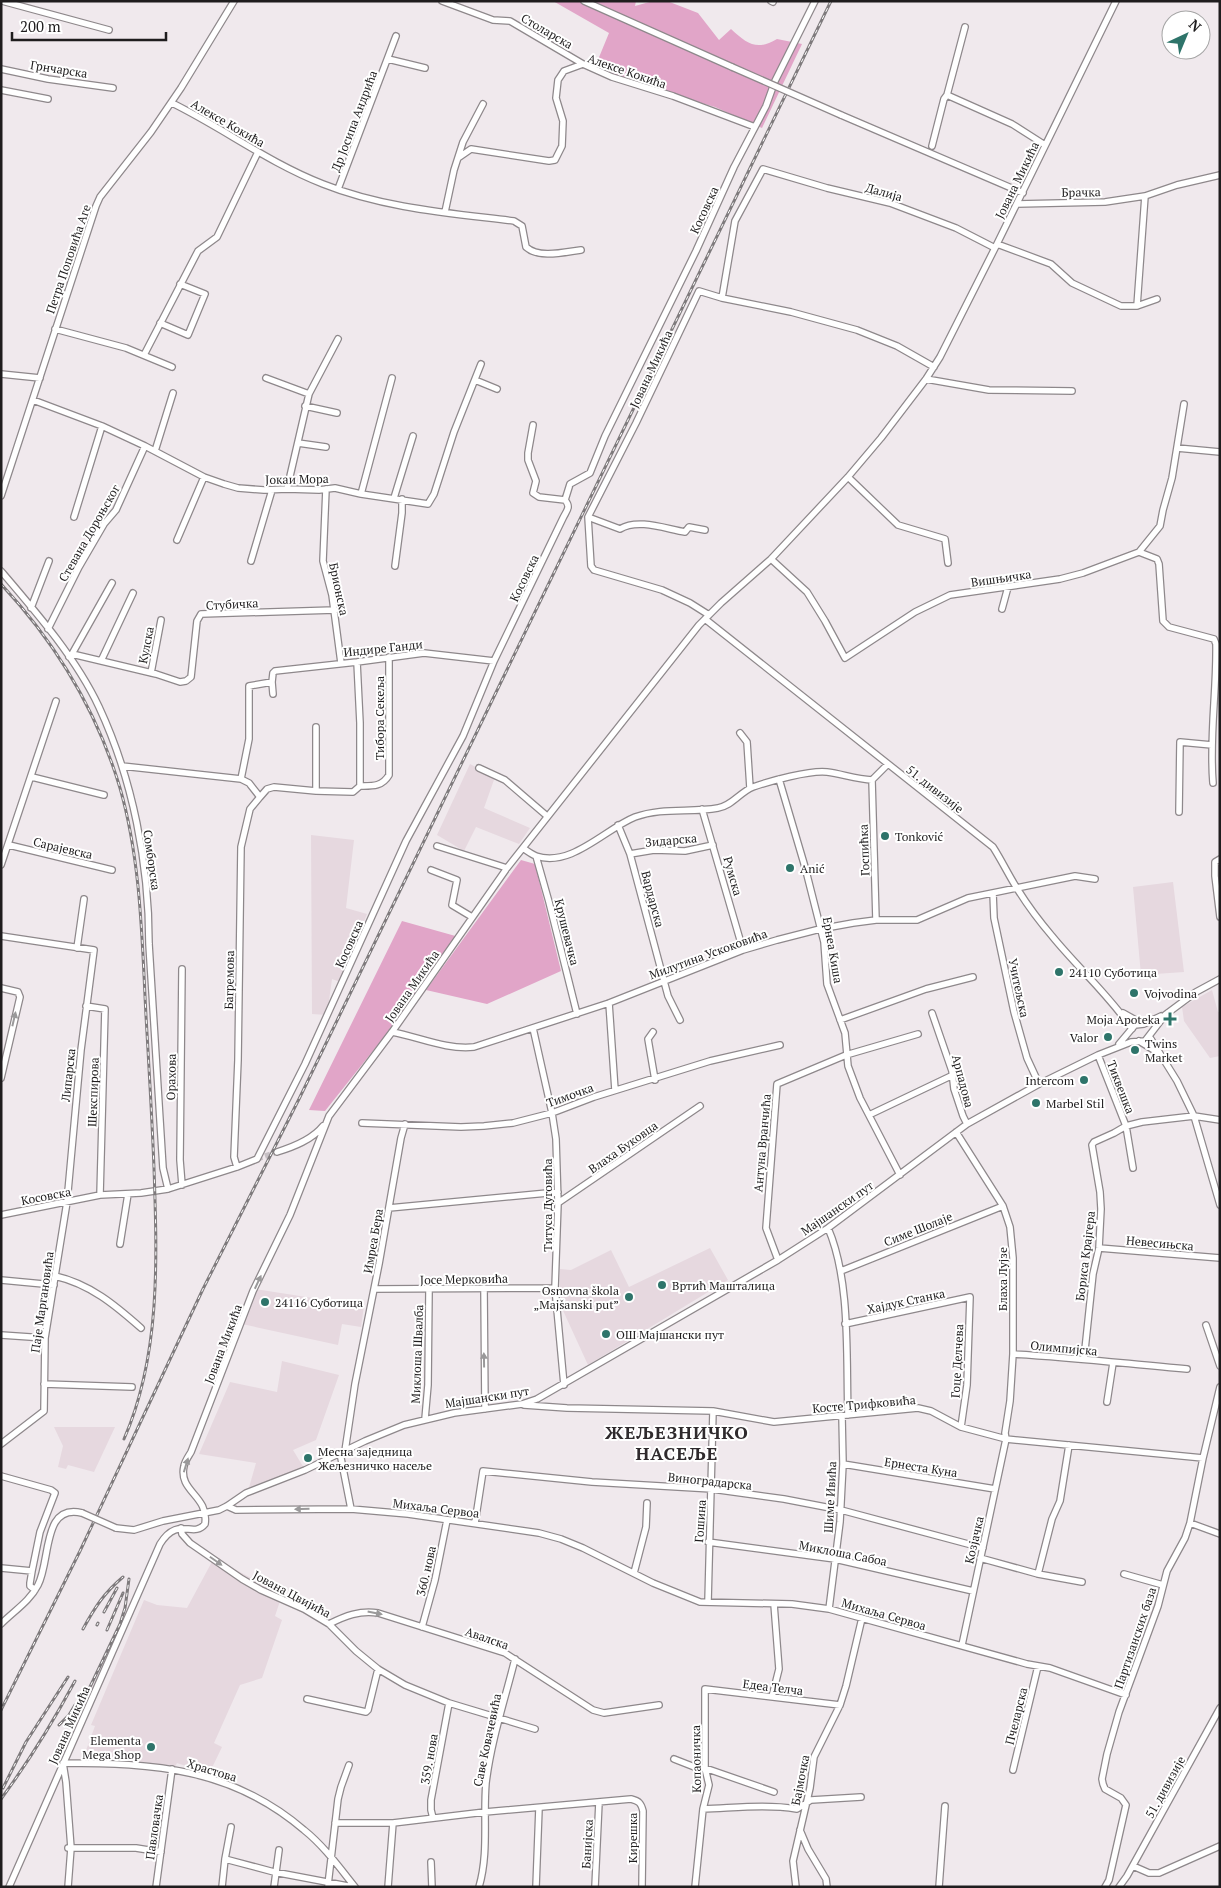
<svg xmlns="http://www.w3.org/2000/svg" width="1221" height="1888" viewBox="0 0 1221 1888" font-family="'PT Serif',serif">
<rect width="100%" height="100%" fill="#f0e9ed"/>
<path fill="#e6d8df" d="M470 764 495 777 484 808 530 828 519 844 476 827 464 851 437 835Z
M311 835 354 840 346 908 367 914 340 982 332 979 327 1015 312 1014Z
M1173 882 1184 972 1141 975 1133 887Z
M1212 990 1218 1012H1220V1056L1210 1058 1184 1021 1182 1007Z
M710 1248 728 1280 588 1365 560 1304V1269L571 1270 611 1250 629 1287Z
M255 1289 364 1306 361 1327 342 1324 338 1345 242 1324Z
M282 1361 339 1375 316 1440 293 1450 304 1468 248 1491 256 1463 199 1454 230 1382 277 1392Z
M54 1427H115L94 1472 68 1465 66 1469 58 1467 63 1446Z
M214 1558 282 1595 275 1616 282 1620 262 1678 240 1685 214 1743 222 1747 209 1774 177 1763 175 1767 85 1753 95 1726 91 1725 144 1600 157 1605 187 1608Z"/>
<path fill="#e1a5c8" d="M553 1H636L635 6 653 1H667L698 13 719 40 731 29C747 44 757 51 777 39L802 44 762 128 715 107 644 86 595 67 609 33Z
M521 860 535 864 561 971 487 1004 426 990Z
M402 921 459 937 412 997 384 1037 325 1111 309 1110Z"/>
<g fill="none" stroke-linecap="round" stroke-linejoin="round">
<path stroke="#c6c0c4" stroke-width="5.5" stroke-dasharray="5.5 3" stroke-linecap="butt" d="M257 1159 277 1152"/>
<g stroke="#8e888b" stroke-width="8">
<path id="minor" d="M2 1 109 30
M442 1 493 20 510 21 583 64 612 77 673 96 755 127
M584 1 732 67
M771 1 773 2
M388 59 425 68
M1 69 48 79 113 88
M1 90 48 99
M947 95 1012 124 1045 145
M172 103C223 128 269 163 323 184 383 208 449 213 514 221L522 226 526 247C539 259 565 252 581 250
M841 115 1023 193
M932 146 944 99 947 95 965 27
M458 158 471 149 549 161 555 160 562 146 563 121 556 98 558 80 564 71 583 64
M338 189 396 36
M1017 204 1105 202 1145 196 1177 185 1220 175
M445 212 454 170 463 142 483 104
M997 244 1051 264 1072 283 1121 306H1137L1157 299
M722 298 735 221 763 169 827 188 890 203 956 228 995 248
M1137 306 1145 196
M160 323 188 335 205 294 180 284
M55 329 126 348 172 367
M144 355 198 251 217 237 258 152
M1 374 40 378
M266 378 309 394
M926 379 989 390 1072 391
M475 380 497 389
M33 400 102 426 145 446 204 477 224 484 238 488 264 490 287 489 319 490 335 488 361 494 428 504 434 494 454 432 481 364
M305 406 337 413
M298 443 326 447
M1177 448 1220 452
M155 451 173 393
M848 477 898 525 945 539 948 563
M287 489 309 394 338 339
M326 489 323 561 332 595 341 663
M361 494 392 378
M1 496 96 206 100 197 151 132 181 88 234 1
M394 498 413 436
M565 500 570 484 590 473 592 468 605 436 696 251 734 167 766 106 775 81 815 1
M74 517 102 426
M588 517 620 529C638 518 666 529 685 532L689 527 705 530
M177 540 204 477
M1139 552 1157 559 1159 564 1163 621 1169 627 1214 639 1216 644C1217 690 1209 737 1213 783
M771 559 807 592 825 621 845 658 915 612 950 595 1060 579 1083 573 1139 552 1160 526 1163 510 1172 478 1184 404
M251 561 272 490
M395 566 402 513V499
M1 571C36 612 76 658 99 707 133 780 149 864 149 944L163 1168 168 1189
M31 608 49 561
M1002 609 1008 587
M709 615 690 603 662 590 594 570 591 566 588 517 636 423 699 291 722 298 791 312 857 330 897 346 934 367
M705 619 993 847C1002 861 1009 876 1018 890 1028 906 1040 922 1052 936 1078 968 1109 995 1132 1029
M48 629 79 567 104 524 116 510 145 446
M72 654 112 583
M69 657 72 654 156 674 180 682 186 681 191 677 197 621 201 614 335 610
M101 661 133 593
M357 662 360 723V786
M151 673 161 620
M272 682 273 694
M316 727V791
M740 733 747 742 750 788
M122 766 241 779 249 783 260 797 267 789 274 787 316 791 353 792 360 786
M479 768 505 780 547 816
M32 777 104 795
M241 779 249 739V686L272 682 273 673 275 671 357 662 424 653 494 661
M779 779 805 867 824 942 827 984 845 1033 848 1066 860 1098 900 1175
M872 780 876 920
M360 786C372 786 382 787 389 775V657
M702 809 743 950
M1179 812 1180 742 1212 745
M618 825 630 854 668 996 680 1020
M9 845 112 870
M437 846 507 868
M523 848C527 851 531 854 536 856 571 868 605 829 635 817 663 807 690 813 718 808 732 806 740 792 753 787 770 781 810 770 827 772 842 774 856 779 872 780L888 764
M630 854 654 850 685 851 713 845
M536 856 549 902 577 1014
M1220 859 1215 862V876L1220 917
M1 865 56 701
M431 870 457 880 452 905 472 917
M993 893 994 918 1014 1012 1027 1058 1039 1084
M1 936 94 950 81 1050 67 1202 45 1338 44 1411 1 1444
M77 948 84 899
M1 988 18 992 20 997 1 1078
M609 1003 615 1090
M86 1006 105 1009 100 1195
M932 1013 952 1071 954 1089 963 1116 967 1124
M1123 1013 1141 1023
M840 1020 926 989 973 977
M533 1028 552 1113 556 1139 558 1203 555 1288 564 1385
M392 1032C419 1037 446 1050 474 1047L609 1003 743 950 777 940 820 929 853 923 876 920H917L968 898 1075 876 1095 879
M653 1032 648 1039 655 1080
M1149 1036 1177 1081 1194 1116 1220 1205
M1139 1041 1157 1052
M1119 1044 1135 1025 1144 1024 1161 1016
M1098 1055 1126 1126 1133 1168
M869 1115 953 1075
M362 1123 461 1127 484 1126 513 1123 552 1113 594 1097 710 1061 780 1045
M956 1132 1003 1206 1010 1227 1013 1258V1354L1010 1401 1005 1433 1006 1439 962 1645
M277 1152C293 1147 312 1140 323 1126
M237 1167 234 1157 238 1060 241 847 250 809 260 797
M182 1185 180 1160 182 969
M558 1203 700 1106
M389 1208 558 1192
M1 1215 100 1195 141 1193 168 1189 237 1167 257 1159 305 1064 406 841 463 736 494 661 563 518C567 510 571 507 565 500L539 497 533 493 536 481 528 460V453L533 425
M828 1228C851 1281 846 1358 848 1415
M120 1244 128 1194
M1099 1248 1220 1258
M778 1260 766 1228 777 1084 846 1055 918 1034
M841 1271 1003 1206
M55 1276C90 1284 115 1305 141 1328
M1 1280 54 1285
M484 1288 485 1409
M374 1289 555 1288
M845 1324 970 1297 967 1385 961 1427
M1206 1325 1220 1366
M1 1335 45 1338
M1013 1354C1071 1357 1129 1364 1187 1369
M1084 1359 1093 1274 1099 1248 1101 1209 1100 1192 1092 1145 1094 1142 1114 1133 1126 1126 1142 1122 1194 1116 1220 1120
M44 1384 132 1387
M1107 1402 1113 1363
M524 1405 567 1408 713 1411 774 1422 918 1408 931 1411 961 1427 1006 1439 1203 1458
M425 1419 428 1385 429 1290
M345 1451 355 1384 379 1264 401 1138 405 1124
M340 1453 351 1509
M843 1464 995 1489
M1 1476 51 1490 55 1493 40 1532 32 1571 30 1583V1586L35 1590
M227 1506 236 1510 351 1509 408 1514 539 1533 561 1539 583 1548 653 1583 700 1602 792 1604 829 1609 1027 1664 1050 1668 1126 1695
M475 1523 483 1471 592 1482 712 1489 784 1499 841 1510 983 1548
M1190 1523 1220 1534
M116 1528 134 1530 163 1521 219 1510 227 1506 246 1493 305 1470 365 1441 404 1425 454 1413 522 1404 537 1399 778 1260 828 1228 967 1124 1039 1084 1098 1055 1131 1042 1145 1041 1165 1015 1196 992 1220 979
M181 1528 182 1534 190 1543 242 1579 261 1590 304 1609 329 1624 356 1651 378 1669 405 1685 449 1703 535 1729
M708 1542 835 1559 973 1591
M980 1558 1038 1574 1082 1582
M1 1568 32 1571
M634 1573 646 1527 647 1503
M1038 1574 1052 1519 1060 1501 1069 1445
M1124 1574 1163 1585
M708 1602 713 1411
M829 1609 840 1522 843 1464 842 1416
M1 1624C14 1611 30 1601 38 1585 51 1560 42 1503 82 1513
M329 1624C345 1616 360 1610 378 1613L505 1653 593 1710 604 1713 659 1705
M422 1627 435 1580 447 1520
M772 1697 779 1669 774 1604
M307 1699 366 1712 368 1710 378 1669
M674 1759 697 1768H705L774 1792
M1013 1770 1038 1666
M703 1809C735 1808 765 1804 797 1809L811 1800 861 1797
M433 1818 431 1810V1800L449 1703
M335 1823H393L485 1812 631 1799C639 1801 641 1803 643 1811L642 1887
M800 1830 808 1849 826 1879 827 1887
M68 1848H136L161 1852
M225 1859 274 1872 353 1887
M431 1862 432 1887
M1133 1866 1149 1873H1159L1220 1846
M328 1885 338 1799 341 1787 349 1765
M9 1887 160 1544C178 1515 193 1539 205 1524 209 1495 178 1492 184 1466 185 1461 188 1457 191 1452L253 1291 290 1215 329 1116 392 1032 507 868 699 625 721 603 771 559 848 477 881 438 926 379 940 357 995 248 1116 1
M68 1887 71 1848 66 1782 63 1763C154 1763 232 1768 304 1830 324 1846 339 1867 355 1887
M156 1887 172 1769
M222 1887 225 1859 231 1827
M274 1887 279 1850
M388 1887 393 1823
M479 1887C489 1853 483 1817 486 1783 491 1741 505 1699 515 1659
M536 1887 539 1808
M595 1887 599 1802
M695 1887 703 1809 709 1785 705 1768V1689L840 1705
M796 1887 793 1861 810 1788 814 1757 840 1705 846 1686 862 1618
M939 1887 945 1806
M1105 1887 1109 1880 1126 1805 1121 1798 1105 1789 1103 1784 1102 1779 1107 1754 1119 1712 1158 1606 1167 1571 1185 1538 1190 1523 1203 1458 1220 1387
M1119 1887 1127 1876 1220 1708"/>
</g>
<use href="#minor" stroke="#fff" stroke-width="5.5"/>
<g stroke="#7e7a7c" stroke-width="3">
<path id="rail" d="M1 584C56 643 97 711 120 788 141 861 142 940 146 1016 149 1067 152 1117 154 1168 157 1258 161 1355 124 1439
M104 1612 117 1588
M97 1625 98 1623
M83 1629C95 1607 104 1593 123 1577
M107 1630 123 1593
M1 1710 80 1551 203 1289 300 1097 831 1
M72 1711 89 1689 120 1624 125 1608 129 1579
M59 1725 69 1715 75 1705
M3 1788 26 1742 68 1677
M1 1799C29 1761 53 1722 75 1681"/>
</g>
<use href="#rail" stroke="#fff" stroke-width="1" stroke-dasharray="4" stroke-linecap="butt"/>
<g stroke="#8e888b" stroke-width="8" stroke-linecap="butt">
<path id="minor-bridge" d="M732 67 841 115
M82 1513 116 1528"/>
</g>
<use href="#minor-bridge" stroke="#fff" stroke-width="5.5"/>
</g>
<defs><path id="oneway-solid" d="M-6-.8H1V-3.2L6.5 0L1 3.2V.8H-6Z" transform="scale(1.25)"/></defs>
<g fill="#9a999a">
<use href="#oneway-solid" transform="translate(14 1019) rotate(-77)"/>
<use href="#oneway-solid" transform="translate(258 1282) rotate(-65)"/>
<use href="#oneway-solid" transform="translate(484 1360) rotate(-91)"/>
<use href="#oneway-solid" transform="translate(186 1465) rotate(-73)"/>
<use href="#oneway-solid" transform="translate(302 1509) rotate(178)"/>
<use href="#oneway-solid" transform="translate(216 1561) rotate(35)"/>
<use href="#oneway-solid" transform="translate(375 1613) rotate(11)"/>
</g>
<g fill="#2e746a" stroke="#fff" stroke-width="2">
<circle cx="885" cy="836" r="5"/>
<circle cx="790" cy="868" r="5"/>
<circle cx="1059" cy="972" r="5"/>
<circle cx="1134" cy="993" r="5"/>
<path d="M1167.5 1011.5h5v5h5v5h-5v5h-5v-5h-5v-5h5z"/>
<circle cx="1108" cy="1037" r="5"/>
<circle cx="1135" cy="1050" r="5"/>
<circle cx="1084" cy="1080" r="5"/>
<circle cx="1036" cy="1103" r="5"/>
<circle cx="662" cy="1285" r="5"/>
<circle cx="629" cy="1297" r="5"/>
<circle cx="265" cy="1302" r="5"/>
<circle cx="606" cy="1334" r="5"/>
<circle cx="308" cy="1458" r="5"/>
<circle cx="151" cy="1747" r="5"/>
</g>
<g text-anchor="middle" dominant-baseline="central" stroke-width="4" stroke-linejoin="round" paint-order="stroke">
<g font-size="12" fill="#1f1d1e" stroke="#fff">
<text transform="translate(547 31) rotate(30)">Столарска</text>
<text transform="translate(59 69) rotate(9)">Грнчарска</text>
<text transform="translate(627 71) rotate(19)">Алексе Кокића</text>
<text transform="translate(354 121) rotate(-69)">Др Јосипа Андрића</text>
<text transform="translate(228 123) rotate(30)">Алексе Кокића</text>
<text transform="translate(1017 180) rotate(-64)">Јована Микића</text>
<text transform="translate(884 192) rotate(16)">Далија</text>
<text transform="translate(1081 192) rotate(-1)">Брачка</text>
<text transform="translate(704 210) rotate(-65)">Косовска</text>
<text transform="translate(68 259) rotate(-71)">Петра Поповића Аге</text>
<text transform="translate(651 369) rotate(-65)">Јована Микића</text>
<text transform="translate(297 479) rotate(-1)">Јокаи Мора</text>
<text transform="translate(89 533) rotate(-60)">Стевана Дороњског</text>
<text transform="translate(524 578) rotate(-64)">Косовска</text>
<text transform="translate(1001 578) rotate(-8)">Вишњичка</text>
<text transform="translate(339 589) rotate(78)">Брионска</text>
<text transform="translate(232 604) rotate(-3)">Стубичка</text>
<text transform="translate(146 645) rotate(-79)">Кулска</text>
<text transform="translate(383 648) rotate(-6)">Индире Ганди</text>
<text transform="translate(379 718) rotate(-90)">Тибора Секеља</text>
<text transform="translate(935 789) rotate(38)">51. дивизије</text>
<text transform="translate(671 840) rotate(-5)">Зидарска</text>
<text transform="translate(63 848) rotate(13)">Сарајевска</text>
<text transform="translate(864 850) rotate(-92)">Госпићка</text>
<text transform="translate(152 860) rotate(82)">Сомборска</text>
<text transform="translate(733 876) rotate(74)">Румска</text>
<text transform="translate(653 899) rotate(75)">Вардарска</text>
<text transform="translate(567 932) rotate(76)">Крушевачка</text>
<text transform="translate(349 944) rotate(-66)">Косовска</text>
<text transform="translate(833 950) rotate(80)">Ернеа Киша</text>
<text transform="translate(708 954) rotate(-20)">Милутина Ускоковића</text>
<text transform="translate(229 980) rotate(-89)">Багремова</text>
<text transform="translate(412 986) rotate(-55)">Јована Микића</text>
<text transform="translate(1019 988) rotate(78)">Учитељска</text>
<text transform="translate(68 1075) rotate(-84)">Липарска</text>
<text transform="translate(171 1077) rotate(-89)">Орахова</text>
<text transform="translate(963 1081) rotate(75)">Арпадова</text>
<text transform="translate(1121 1087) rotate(69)">Тиквешка</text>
<text transform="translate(93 1092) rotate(-88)">Шекспирова</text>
<text transform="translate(570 1095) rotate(-20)">Тимочка</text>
<text transform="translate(762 1143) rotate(-85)">Антуна Вранчића</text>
<text transform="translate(623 1147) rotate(-35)">Влаха Буковца</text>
<text transform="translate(46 1196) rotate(-11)">Косовска</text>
<text transform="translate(547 1205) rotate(-90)">Титуса Дуговића</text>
<text transform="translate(837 1208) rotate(-35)">Мајшански пут</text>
<text transform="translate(918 1229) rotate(-22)">Симе Шолаје</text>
<text transform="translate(373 1241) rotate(-80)">Имреа Бера</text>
<text transform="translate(1160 1243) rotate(5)">Невесињска</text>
<text transform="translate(1085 1256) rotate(-83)">Бориса Крајгера</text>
<text transform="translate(464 1279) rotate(-1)">Јосе Мерковића</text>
<text transform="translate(1002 1279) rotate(-90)">Блаха Лујзе</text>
<text transform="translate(906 1301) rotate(-12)">Хајдук Станка</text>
<text transform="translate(42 1302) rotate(-82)">Паје Маргановића</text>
<text transform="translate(223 1344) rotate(-69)">Јована Микића</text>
<text transform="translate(1064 1348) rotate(5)">Олимпијска</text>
<text transform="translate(417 1354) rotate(-88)">Миклоша Швалба</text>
<text transform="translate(957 1361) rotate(-87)">Гоце Делчева</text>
<text transform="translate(487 1397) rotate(-9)">Мајшански пут</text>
<text transform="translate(864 1404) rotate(-5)">Косте Трифковића</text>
<text transform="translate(921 1467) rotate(9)">Ернеста Куна</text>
<text transform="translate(710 1481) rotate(6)">Виноградарска</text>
<text transform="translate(830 1497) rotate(-87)">Шиме Ивића</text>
<text transform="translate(436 1508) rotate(7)">Михаља Сервоа</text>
<text transform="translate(700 1521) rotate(-86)">Гошина</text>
<text transform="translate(974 1540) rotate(-77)">Козјачка</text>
<text transform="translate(843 1553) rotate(11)">Миклоша Сабоа</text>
<text transform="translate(426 1571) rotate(-77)">360. нова</text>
<text transform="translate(292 1594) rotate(28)">Јована Цвијића</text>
<text transform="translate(884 1614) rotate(16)">Михаља Сервоа</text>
<text transform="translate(487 1638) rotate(19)">Авалска</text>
<text transform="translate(1135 1638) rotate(-71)">Партизанских база</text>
<text transform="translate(773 1687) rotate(7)">Едеа Телча</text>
<text transform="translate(1016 1716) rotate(-76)">Пчеларска</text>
<text transform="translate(69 1725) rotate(-66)">Јована Микића</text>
<text transform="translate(487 1740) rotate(-78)">Саве Ковачевића</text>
<text transform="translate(429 1759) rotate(-80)">359. нова</text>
<text transform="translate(696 1759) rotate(-91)">Копаоничка</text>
<text transform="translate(212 1770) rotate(17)">Храстова</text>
<text transform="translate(800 1780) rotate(-79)">Бајмочка</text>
<text transform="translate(1165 1787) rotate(-61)">51. дивизије</text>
<text transform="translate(154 1827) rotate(-82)">Павловачка</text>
<text transform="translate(632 1838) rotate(-90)">Кирешка</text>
<text transform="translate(587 1844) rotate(-87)">Банијска</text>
</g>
<g font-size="12" fill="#1f1d1e" stroke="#fff" text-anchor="start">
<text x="895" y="836">Tonković</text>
<text x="800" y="868">Anić</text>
<text x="1069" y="972">24110 Суботица</text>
<text x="1144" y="993">Vojvodina</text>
<text x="1160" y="1019" text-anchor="end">Moja Apoteka</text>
<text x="1098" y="1037" text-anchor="end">Valor</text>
<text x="1145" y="1043">Twins<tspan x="1145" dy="14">Market</tspan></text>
<text x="1074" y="1080" text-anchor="end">Intercom</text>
<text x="1046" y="1103">Marbel Stil</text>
<text x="672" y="1285">Вртић Машталица</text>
<text x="619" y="1290" text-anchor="end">Osnovna škola<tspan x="619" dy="14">„Majšanski put”</tspan></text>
<text x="275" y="1302">24116 Суботица</text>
<text x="616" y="1334">ОШ Мајшански пут</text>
<text x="318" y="1451">Месна заједница<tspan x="318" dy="14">Жељезничко насеље</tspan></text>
<text x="141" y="1740" text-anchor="end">Elementa<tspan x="141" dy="14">Mega Shop</tspan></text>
</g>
<g font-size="18" font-weight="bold" letter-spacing="1" fill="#2f2a2d" stroke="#fff">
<text x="677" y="1432">ЖЕЉЕЗНИЧКО<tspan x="677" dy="21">НАСЕЉЕ</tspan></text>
</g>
</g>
<rect width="1221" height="1888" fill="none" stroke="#1f1d1e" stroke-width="5"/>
<g transform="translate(1186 35) rotate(44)"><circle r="24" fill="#ffffff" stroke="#a5a5a5"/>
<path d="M0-4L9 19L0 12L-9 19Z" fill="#2e746a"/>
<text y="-8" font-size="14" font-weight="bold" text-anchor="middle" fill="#1f1d1e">N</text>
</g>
<path d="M12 32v8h154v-8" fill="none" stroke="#1f1d1e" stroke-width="2.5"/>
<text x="20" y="32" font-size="15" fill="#1f1d1e" stroke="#ffffff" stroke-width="4" paint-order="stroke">200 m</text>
</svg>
